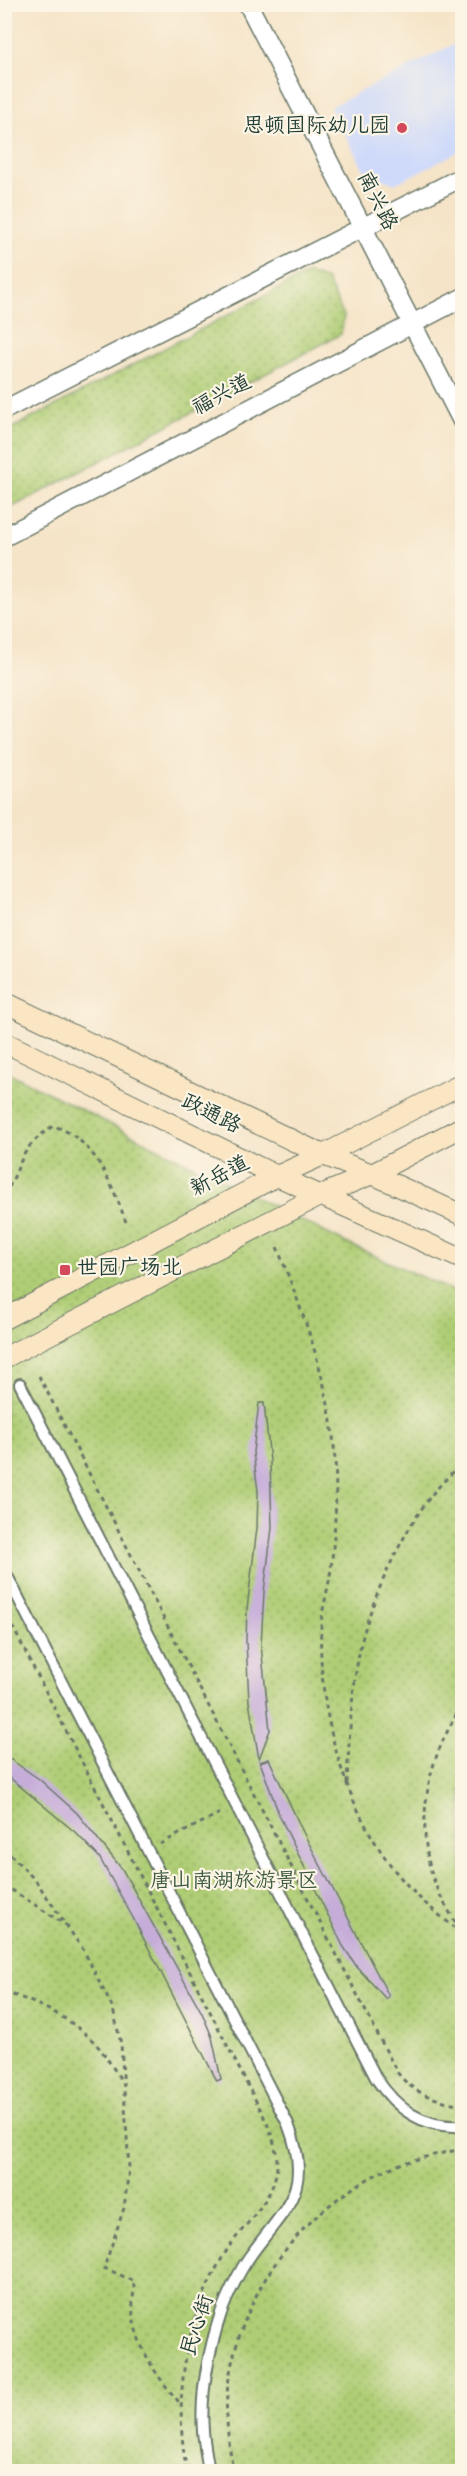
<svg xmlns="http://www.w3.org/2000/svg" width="467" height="2476" viewBox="0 0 467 2476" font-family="'Gochi Hand','LXGW WenKai TC',sans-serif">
<defs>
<pattern id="park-dots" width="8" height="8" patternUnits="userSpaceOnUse" patternTransform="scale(1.5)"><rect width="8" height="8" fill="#afcd74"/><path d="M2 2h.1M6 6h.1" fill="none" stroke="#8ea860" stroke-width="1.8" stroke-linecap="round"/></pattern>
</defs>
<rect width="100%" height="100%" fill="#fcf5e5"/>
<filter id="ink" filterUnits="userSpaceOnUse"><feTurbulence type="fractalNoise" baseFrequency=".0167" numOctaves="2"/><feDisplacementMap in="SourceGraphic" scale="12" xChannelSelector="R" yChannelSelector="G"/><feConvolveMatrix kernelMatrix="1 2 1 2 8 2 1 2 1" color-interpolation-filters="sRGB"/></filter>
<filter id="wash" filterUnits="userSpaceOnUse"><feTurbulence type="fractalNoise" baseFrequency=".008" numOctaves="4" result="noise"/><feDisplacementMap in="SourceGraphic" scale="24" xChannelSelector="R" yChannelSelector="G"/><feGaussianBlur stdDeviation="1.35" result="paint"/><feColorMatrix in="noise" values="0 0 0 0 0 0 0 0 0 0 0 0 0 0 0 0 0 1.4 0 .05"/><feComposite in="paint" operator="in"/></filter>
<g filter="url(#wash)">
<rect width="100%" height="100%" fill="#f5e4c8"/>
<path fill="#cfdafa" d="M462 40V150L395 184 365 172 330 107Z"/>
<path fill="url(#park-dots)" stroke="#678554" stroke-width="1.5" d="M308 273 327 280 344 316 341 334 5 511V432Z
M5 1071 346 1243 462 1295V2471H5Z"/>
<g id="blocks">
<path fill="#c5acd9" d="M259 1403H264L270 1461 272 1528 264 1592 261 1645 270 1730 259 1759 249 1702 246 1641 247 1609 257 1528 258 1491 253 1452Z
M4 1755 39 1779 77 1813 122 1869 202 2013 212 2037 221 2079 217 2081 132 1916 99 1857 75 1832 4 1773Z
M269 1759 303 1832 389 1996 386 1999 357 1967 343 1946 280 1817 260 1762Z"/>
</g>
</g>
<g filter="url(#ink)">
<use href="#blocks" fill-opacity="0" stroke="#6a7768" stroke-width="1.5"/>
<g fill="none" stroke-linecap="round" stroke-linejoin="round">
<g stroke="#6a7768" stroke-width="14">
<path id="pedestrian" d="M20 1384 376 2078C397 2110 423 2128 462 2126
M4 1570 288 2124C314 2191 286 2206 250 2256 240 2270 227 2296 221 2313 209 2350 200 2392 203 2431 204 2444 207 2458 209 2472"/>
</g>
<g stroke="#6a7768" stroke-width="21">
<path id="tertiary" d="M248 4 462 421
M4 410 462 177
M4 537 462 298"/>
</g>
<g stroke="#6a7768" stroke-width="22">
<path id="secondary" d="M4 1002 323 1155 372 1174 462 1215
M4 1042 277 1176 462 1259
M4 1319 277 1176 323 1155 462 1084
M4 1358 321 1195 372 1174 462 1127"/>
</g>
<path stroke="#6a7768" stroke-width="3" stroke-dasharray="4.5 4.5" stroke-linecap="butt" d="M4 1195C25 1162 16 1151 53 1126 95 1138 112 1185 126 1222
M277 1247C304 1315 331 1385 335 1460 337 1495 335 1533 331 1568 329 1588 322 1607 321 1626 317 1715 347 1820 408 1886 423 1903 444 1919 462 1933
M39 1376 397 2072C414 2095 437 2100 462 2105
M4 1610 243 2076C256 2103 278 2135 277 2166 275 2199 246 2222 229 2247 186 2312 172 2396 187 2472
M347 1783C349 1740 351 1697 359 1654 368 1604 402 1532 434 1492 443 1482 453 1472 462 1462
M160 1844 224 1811
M4 1848 36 1881 84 1951 113 2009 121 2044 129 2168 124 2208 104 2268 134 2281C134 2292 132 2304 133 2315 137 2348 159 2380 180 2403
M4 1885 66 1925
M460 1930C451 1914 440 1898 434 1881 419 1838 423 1786 441 1745 447 1731 455 1717 462 1704
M4 1992C36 2002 67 2016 91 2039 103 2050 112 2067 122 2081
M233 2472C229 2443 224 2414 228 2385 241 2293 297 2215 379 2173 405 2160 434 2155 462 2149"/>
<use href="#pedestrian" stroke="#fff" stroke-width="10"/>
<use href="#tertiary" stroke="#fff" stroke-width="18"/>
<use href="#secondary" stroke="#fbe6c4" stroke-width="20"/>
</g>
</g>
<g fill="#d1495b" stroke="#fcf5e5" stroke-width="2">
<circle cx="402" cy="128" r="6"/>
<rect x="59" y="1264" width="12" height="12" rx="3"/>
</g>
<g text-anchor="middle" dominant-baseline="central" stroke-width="4.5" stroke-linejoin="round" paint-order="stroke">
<g font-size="21" fill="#1f3d34" stroke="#fcf5e5" text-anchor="end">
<text x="390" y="128">思顿国际幼儿园</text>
<text x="77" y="1270" text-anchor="start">世园广场北</text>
</g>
<g font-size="21" fill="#1f3d34" stroke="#fcf5e5">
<text transform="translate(375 202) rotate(63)">南兴路</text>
<text transform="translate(223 397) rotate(-28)">福兴道</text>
<text transform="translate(210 1116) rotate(26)">政通路</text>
<text transform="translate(221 1178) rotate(-28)">新岳道</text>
<text transform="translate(200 2326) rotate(-72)">民心街</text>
</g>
<g font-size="21" fill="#3c5a41" stroke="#fcf5e5">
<text x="234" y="1883">唐山南湖旅游景区</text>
</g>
</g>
<rect width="467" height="2476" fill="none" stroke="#fcf5e5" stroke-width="24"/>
</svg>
